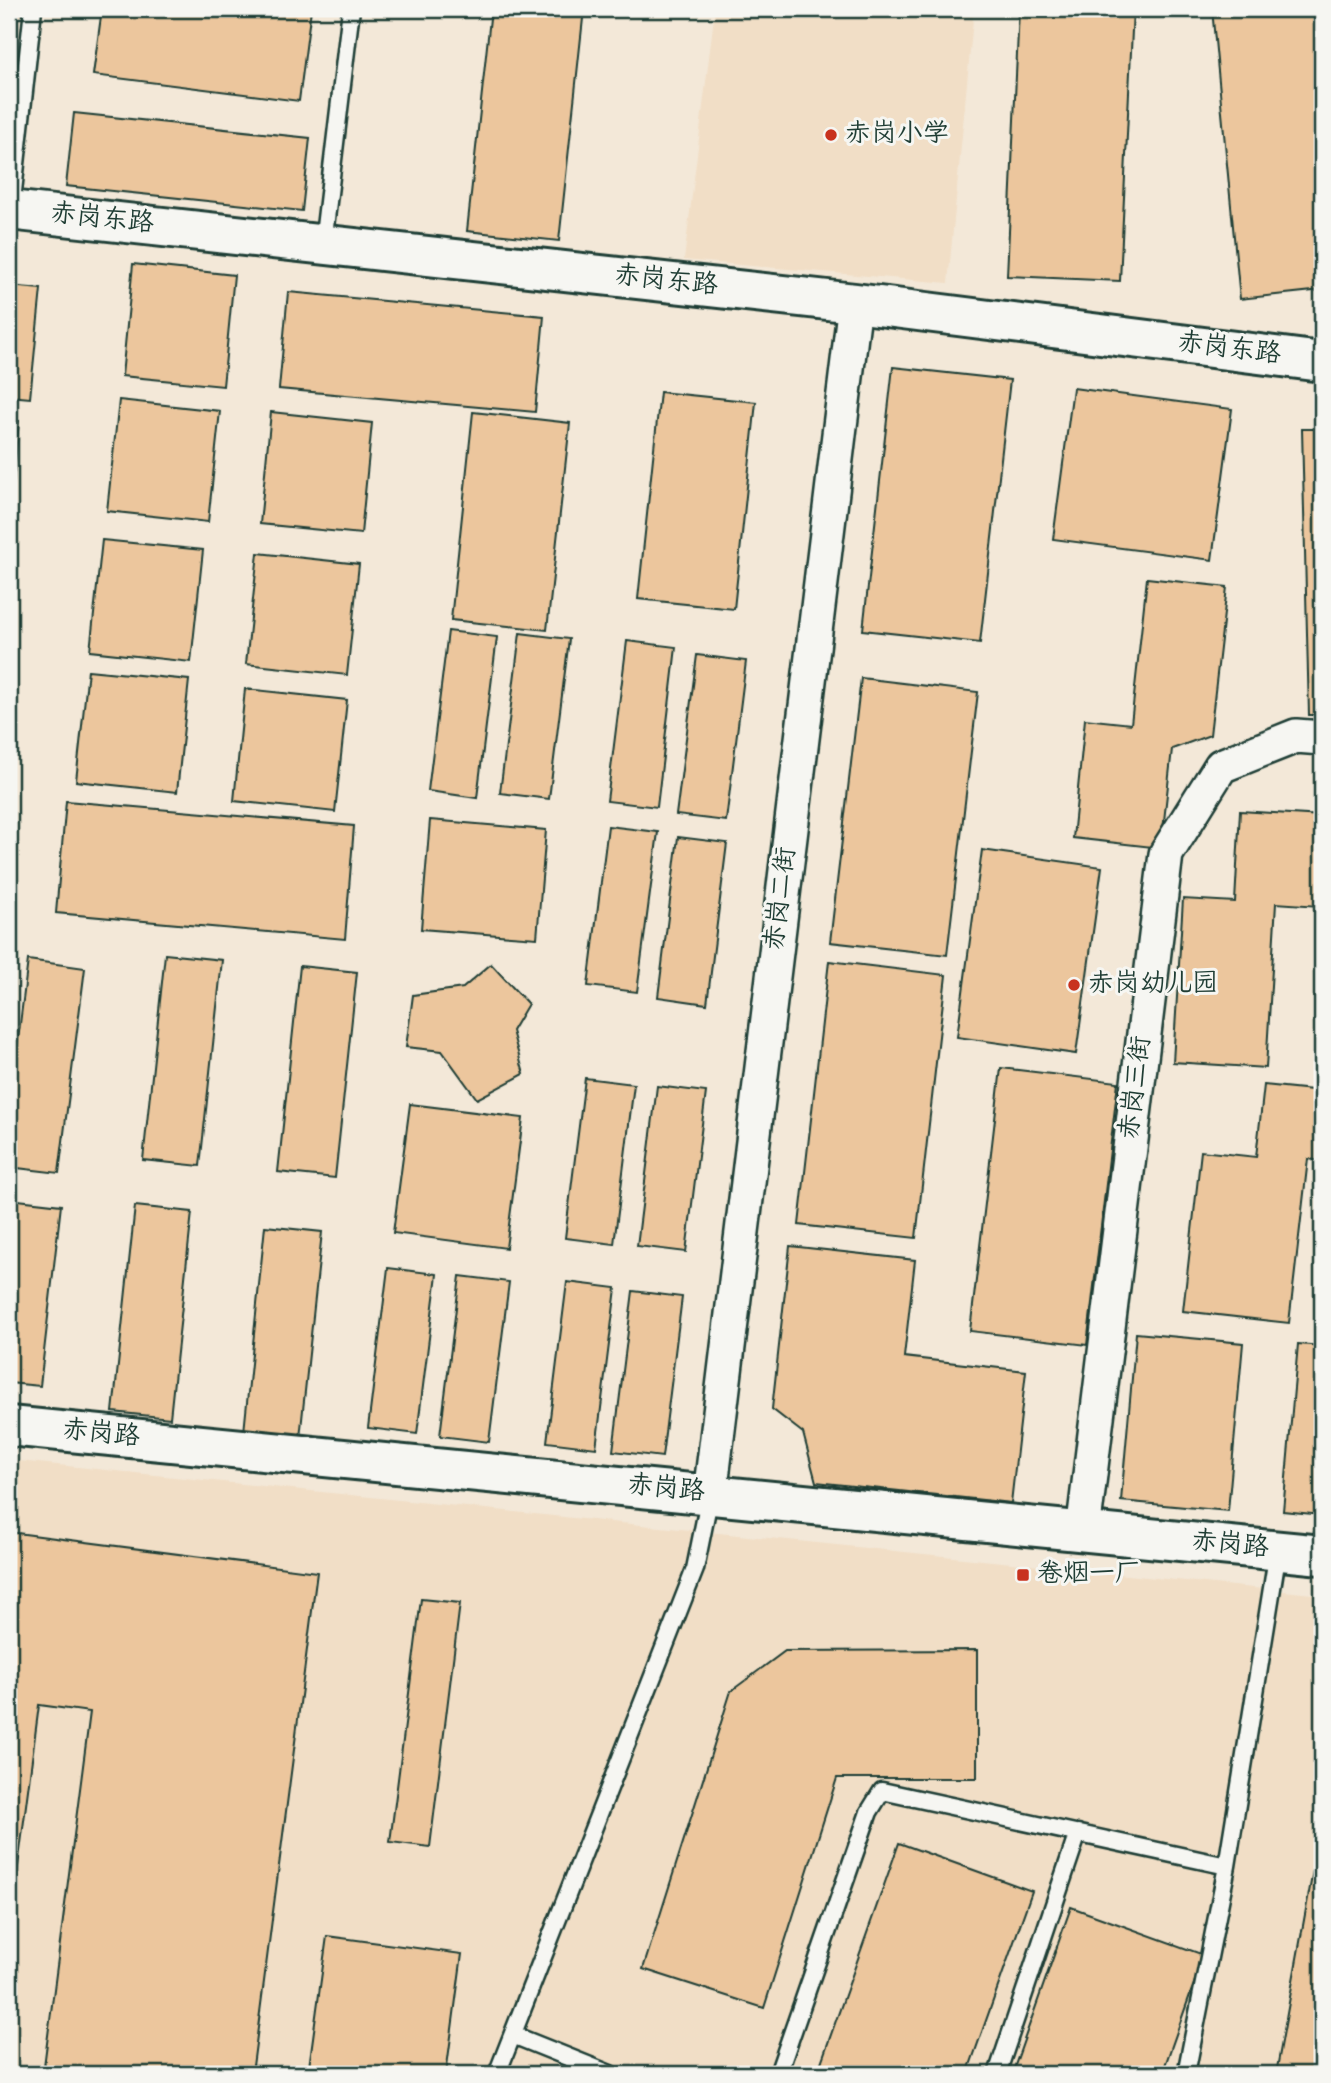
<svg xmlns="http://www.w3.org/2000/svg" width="1331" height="2083" viewBox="0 0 1331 2083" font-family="Dekko,'LXGW WenKai TC',sans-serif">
<rect width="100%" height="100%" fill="#f3e8d8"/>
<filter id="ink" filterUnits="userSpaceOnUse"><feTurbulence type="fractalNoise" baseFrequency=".0143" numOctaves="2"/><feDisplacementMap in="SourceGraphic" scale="14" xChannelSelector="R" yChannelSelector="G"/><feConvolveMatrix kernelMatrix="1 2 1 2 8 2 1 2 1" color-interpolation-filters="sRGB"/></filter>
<g filter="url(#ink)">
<path fill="#f1dec6" d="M9 9H21L9 131Z
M715 9H974L948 283 684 260Z
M9 1460 1322 1595V2074H9Z"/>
<path fill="#ecc69d" stroke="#1f3d34" stroke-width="2" d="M102 9H311L299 101 93 75Z
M491 9H584L559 241 467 231Z
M1019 9H1133L1120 281 1007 276Z
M1212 9H1322V290L1240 299Z
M74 113 310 138 302 211 66 186Z
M133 264 234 275 223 386 122 376Z
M9 286 41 289 30 398 9 396Z
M288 292 544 316 535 412 279 389Z
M893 367 1010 380 980 643 863 630Z
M1073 388 1232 409 1212 560 1053 539Z
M660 392 756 402 734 609 638 599Z
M119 400 220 411 208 522 107 511Z
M271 412 372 423 361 534 260 524Z
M473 412 570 423 547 630 451 620Z
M9 420 19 421 12 496H9Z
M1302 429H1322V715H1309Z
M102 540 203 550 191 662 90 651Z
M258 553 359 564 347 675 246 664Z
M1147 578 1227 587 1210 735 1172 749 1161 848 1073 838 1085 719 1131 724Z
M448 631 497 637 477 798 428 791Z
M520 633 569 639 549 799 500 793Z
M627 641 676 647 657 807 607 801Z
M697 655 746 661 726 821 676 815Z
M88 670 189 680 177 792 76 781Z
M861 678 978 692 947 955 830 942Z
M245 689 347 700 335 812 234 801Z
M66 801 354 826 345 939 56 913Z
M1240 811 1322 816 1320 906 1276 903 1266 1068 1173 1062 1183 899 1235 902Z
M430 820 546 830 537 938 421 929Z
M608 826 658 832 637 992 588 986Z
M678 837 727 843 707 1004 658 997Z
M982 850 1102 867 1076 1054 957 1037Z
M165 954 222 960 200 1166 143 1160Z
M28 960 85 968 59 1173 9 1167V1112Z
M829 961 946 975 916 1238 799 1225Z
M491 964 528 1004 512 1031 524 1074 477 1099 442 1051 406 1047 413 995 463 988Z
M300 966 357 972 335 1178 278 1172Z
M1001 1068 1118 1082 1087 1345 970 1331Z
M585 1078 634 1084 614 1244 565 1238Z
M1264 1085 1322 1091V1161L1308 1159 1289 1323 1183 1311 1201 1151 1256 1157Z
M657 1086 706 1092 686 1252 637 1246Z
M410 1104 523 1118 506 1248 393 1233Z
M9 1199 61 1205 40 1386 9 1383Z
M135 1206 192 1212 170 1418 113 1412Z
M265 1226 322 1232 300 1438 244 1432Z
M790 1246 915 1260 904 1357 1026 1371 1011 1503 816 1482 803 1433 772 1409Z
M388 1268 437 1274 417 1434 368 1428Z
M460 1276 509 1282 489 1442 440 1436Z
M567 1282 616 1288 596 1448 547 1442Z
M633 1291 682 1297 662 1457 613 1451Z
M1136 1333 1243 1343 1228 1511 1121 1501Z
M1298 1344 1322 1346V1515L1283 1511Z
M9 1532 317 1572 252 2074H43L90 1712 39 1705 9 1936Z
M421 1599 460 1603 430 1847 390 1842Z
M977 1650V1778H837L764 2008 643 1969 731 1691 785 1651Z
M1322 1821V2074H1276Z
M899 1843 1032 1891 967 2074H817Z
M1071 1907 1204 1955 1162 2074H1012Z
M327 1936 462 1954 446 2074H308Z"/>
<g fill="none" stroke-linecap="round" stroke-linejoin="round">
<g stroke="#1f3d34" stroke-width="21">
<path id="service" d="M11 210 33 9
M323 244 351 9
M513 2035 610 2074
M497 2074 695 1569 710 1495
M778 2074 869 1812 882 1791 1227 1866
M997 2074 1078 1833
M1186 2074 1227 1866 1278 1551"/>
</g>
<g stroke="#1f3d34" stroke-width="38">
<path id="minor" d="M710 1495 855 303
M1083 1532 1166 854 1221 766 1296 736 1322 738"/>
</g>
<g stroke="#1f3d34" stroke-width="44">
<path id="tertiary" d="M9 210 855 303 1322 362"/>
</g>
<g stroke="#1f3d34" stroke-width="44">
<path id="secondary" d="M9 1426 1322 1555"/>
</g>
<use href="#service" stroke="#f6f6f2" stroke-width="16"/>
<use href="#minor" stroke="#f6f6f2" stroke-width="33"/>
<use href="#tertiary" stroke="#f6f6f2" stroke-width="38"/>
<use href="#secondary" stroke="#f6f6f2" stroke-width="38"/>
</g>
</g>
<g fill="#c8321e" stroke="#f6f6f2" stroke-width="2.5">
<circle cx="831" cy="135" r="7"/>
<circle cx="1074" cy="985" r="7"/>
<rect x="1016" y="1568" width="14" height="14" rx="3.5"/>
</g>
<g text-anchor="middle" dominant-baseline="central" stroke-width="6" stroke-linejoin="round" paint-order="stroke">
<g font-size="26" fill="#1f3d34" stroke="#f6f6f2" text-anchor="start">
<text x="845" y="135">赤岗小学</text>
<text x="1088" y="985">赤岗幼儿园</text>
<text x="1037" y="1575">卷烟一厂</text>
</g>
<g font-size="26" fill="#1f3d34" stroke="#f6f6f2">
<text transform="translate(102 220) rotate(6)">赤岗东路</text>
<text transform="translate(666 282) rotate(6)">赤岗东路</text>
<text transform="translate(1229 350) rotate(7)">赤岗东路</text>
<text transform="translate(782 899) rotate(-83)">赤岗二街</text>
<text transform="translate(1137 1088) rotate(-83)">赤岗三街</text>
<text transform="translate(101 1435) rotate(6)">赤岗路</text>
<text transform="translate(666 1490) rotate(6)">赤岗路</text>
<text transform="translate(1230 1546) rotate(6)">赤岗路</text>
</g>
</g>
<rect width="1331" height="2083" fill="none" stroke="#f6f6f2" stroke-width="35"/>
<rect x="18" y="18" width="1296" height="2048" fill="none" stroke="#1f3d34" stroke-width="2.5" filter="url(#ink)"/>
</svg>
